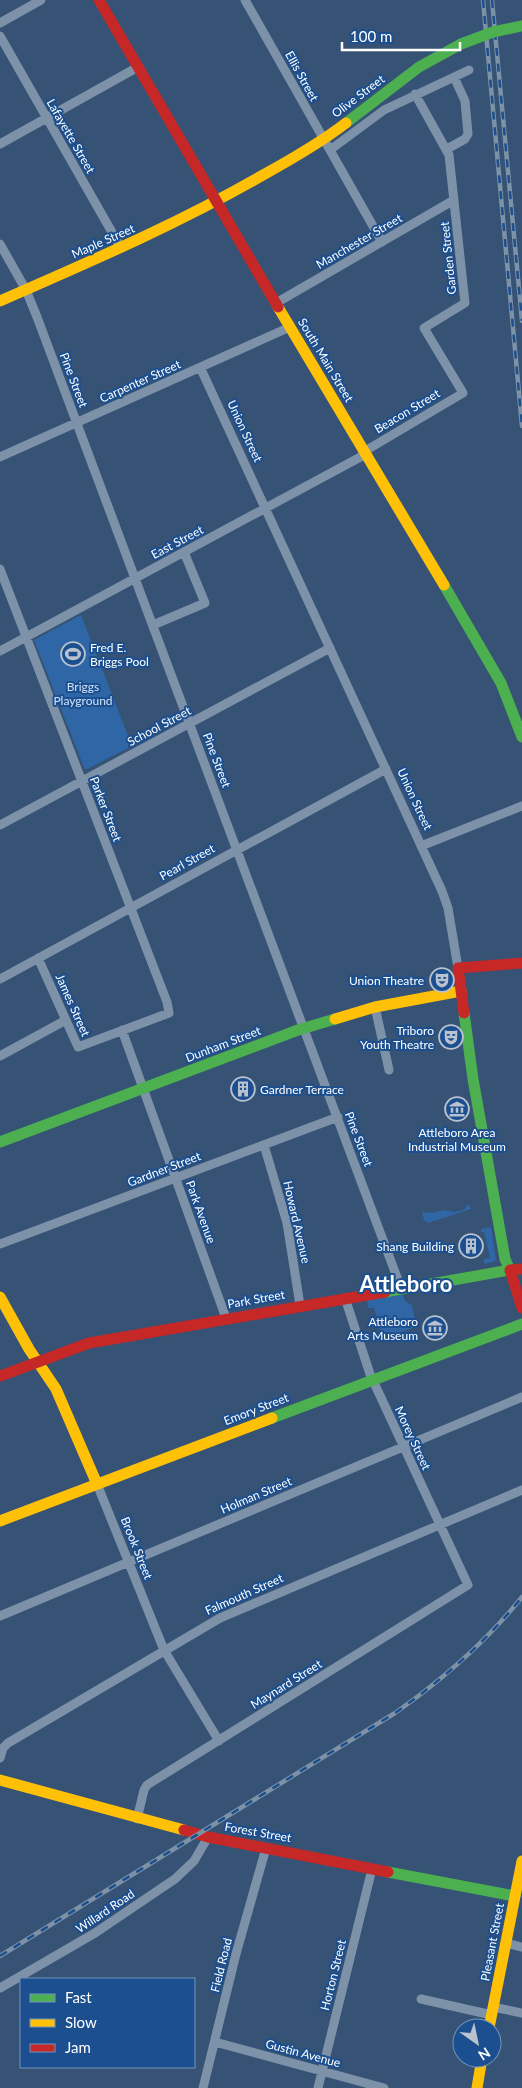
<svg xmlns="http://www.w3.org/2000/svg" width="522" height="2088" viewBox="0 0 522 2088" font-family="Lato,sans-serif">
<rect width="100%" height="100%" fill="#365274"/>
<path fill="#2f66a5" d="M81 615 132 746 85 770 34 640Z
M469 1204 471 1209 428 1223 424 1220 422 1212 432 1213 444 1210 455 1212 463 1210Z
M491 1227 496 1260 493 1262 484 1264V1259L490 1258 484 1232H481V1229Z
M403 1295 405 1301 412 1305 416 1327 383 1338 374 1308H368L367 1300Z"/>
<path fill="#3b618d" d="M79 643 85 647 84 655 79 657 74 655 72 656 73 658 66 663 58 649 65 645 70 653 74 645Z"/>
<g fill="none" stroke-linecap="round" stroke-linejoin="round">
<path stroke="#7d92a8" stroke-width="9" d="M245 0 382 242
M0 23 41 0
M0 36 121 248
M0 144 138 67
M447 149 465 139 468 134 465 101 454 77
M330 150 384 110 469 70
M0 244 26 290 37 317 401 1288
M276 303 454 200
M200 367 442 891 448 908 458 968
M365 451 463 393 424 328 465 303 449 155 415 94
M0 457 290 327
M0 569 167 1002 169 1013 78 1047 38 958
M153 625 205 603 184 552
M0 651 366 454
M0 825 330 648
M421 846 522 806
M0 979 386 769
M375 1007 389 1070
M122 1030 226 1318
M0 1056 66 1020
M264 1145 287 1223 300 1305
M0 1244 338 1117
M97 1484 164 1650 219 1741
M0 1616 522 1397
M0 1758 3 1748 8 1743 220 1618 522 1490
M137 1819 144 1790 147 1785 468 1585 370 1374 345 1298
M505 1943 522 1947
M0 1988 95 1933 175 1879 194 1861 208 1837
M421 1999 492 2015
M493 2007 522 2013
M215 2042 384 2088
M203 2088 236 1954 266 1848
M318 2088 372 1869"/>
<path stroke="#4caf50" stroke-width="11" d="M346 123 419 67 461 44
M444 585 501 683 522 737
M0 1142 298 1030 335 1019
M385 1292 510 1270 505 1259 473 1079 464 1013
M272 1418 522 1324
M388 1872 515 1896"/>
<path stroke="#ffc107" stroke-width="11" d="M0 301C89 262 178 224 263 175 292 159 320 143 346 123
M278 307 444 585
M335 1019 375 1007 461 991
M0 1297 29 1349 56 1389 97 1484
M0 1521 272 1418
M0 1780 184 1830
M489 2028 522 1861
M477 2088 482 2058"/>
<path stroke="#c62828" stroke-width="11" d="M99 0 278 307
M464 1013 458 968 522 963
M522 1269 510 1270 522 1308
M0 1376 89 1343 385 1292
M184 1830 208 1837 388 1872"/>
<g stroke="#7e92a7" stroke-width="4.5">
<path id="rail" d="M483 0 522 426
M492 0 522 321
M0 1956 395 1713C442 1680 485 1643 522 1597"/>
</g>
<use href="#rail" stroke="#1b4f8f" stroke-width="2.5" stroke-dasharray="8" stroke-linecap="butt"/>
<path stroke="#4caf50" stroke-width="11" d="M461 44 493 32 522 26"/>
</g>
<defs>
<g id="stadium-ring" transform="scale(1.25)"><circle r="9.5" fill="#1b4f8f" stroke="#b9c2ce" stroke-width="1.5"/><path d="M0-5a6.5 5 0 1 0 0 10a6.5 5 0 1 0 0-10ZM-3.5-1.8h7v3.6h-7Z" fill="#b9c2ce"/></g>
<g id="theatre-ring" transform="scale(1.25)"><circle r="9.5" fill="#1b4f8f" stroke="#b9c2ce" stroke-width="1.5"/><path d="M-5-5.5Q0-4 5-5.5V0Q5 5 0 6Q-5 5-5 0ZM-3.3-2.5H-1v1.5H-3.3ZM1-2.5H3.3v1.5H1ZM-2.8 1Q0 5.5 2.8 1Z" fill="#b9c2ce"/></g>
<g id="building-ring" transform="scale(1.25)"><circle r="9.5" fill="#1b4f8f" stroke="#b9c2ce" stroke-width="1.5"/><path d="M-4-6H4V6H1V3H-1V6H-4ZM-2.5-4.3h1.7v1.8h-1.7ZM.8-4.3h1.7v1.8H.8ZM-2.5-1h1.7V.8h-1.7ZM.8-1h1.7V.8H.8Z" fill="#b9c2ce"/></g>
<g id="museum-ring" transform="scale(1.25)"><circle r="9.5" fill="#1b4f8f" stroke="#b9c2ce" stroke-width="1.5"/><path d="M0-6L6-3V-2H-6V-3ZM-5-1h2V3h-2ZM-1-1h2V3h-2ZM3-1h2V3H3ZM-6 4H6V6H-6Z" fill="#b9c2ce"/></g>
</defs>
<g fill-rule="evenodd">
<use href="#stadium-ring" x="73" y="654"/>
<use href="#theatre-ring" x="442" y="980"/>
<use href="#theatre-ring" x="451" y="1037"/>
<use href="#building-ring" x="243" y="1089"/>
<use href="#museum-ring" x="457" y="1109"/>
<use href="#building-ring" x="471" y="1246"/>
<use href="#museum-ring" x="435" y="1328"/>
</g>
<g text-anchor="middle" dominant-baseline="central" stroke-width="4" stroke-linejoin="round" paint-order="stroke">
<g font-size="12" fill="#fff" stroke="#1b4f8f">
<text transform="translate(302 76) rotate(61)">Ellis Street</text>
<text transform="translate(358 96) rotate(-37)">Olive Street</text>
<text transform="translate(71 136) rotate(60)">Lafayette Street</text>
<text transform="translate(103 241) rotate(-24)">Maple Street</text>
<text transform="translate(359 241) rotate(-30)">Manchester Street</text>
<text transform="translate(448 258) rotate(-96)">Garden Street</text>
<text transform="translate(326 360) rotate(59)">South Main Street</text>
<text transform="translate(74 380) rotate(69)">Pine Street</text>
<text transform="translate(140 381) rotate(-24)">Carpenter Street</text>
<text transform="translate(407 411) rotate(-31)">Beacon Street</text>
<text transform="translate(245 431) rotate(65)">Union Street</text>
<text transform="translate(177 542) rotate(-28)">East Street</text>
<text transform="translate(159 726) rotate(-28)">School Street</text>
<text transform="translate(217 760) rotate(69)">Pine Street</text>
<text transform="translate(415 799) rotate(65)">Union Street</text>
<text transform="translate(106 809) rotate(69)">Parker Street</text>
<text transform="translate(187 862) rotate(-29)">Pearl Street</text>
<text transform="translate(73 1005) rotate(66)">James Street</text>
<text transform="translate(223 1044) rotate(-21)">Dunham Street</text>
<text transform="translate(359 1139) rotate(69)">Pine Street</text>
<text transform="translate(164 1169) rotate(-21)">Gardner Street</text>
<text transform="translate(201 1212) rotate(70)">Park Avenue</text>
<text transform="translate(297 1222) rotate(77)">Howard Avenue</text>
<text transform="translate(256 1299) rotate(-10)">Park Street</text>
<text transform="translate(256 1409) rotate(-21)">Emory Street</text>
<text transform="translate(413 1438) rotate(65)">Morey Street</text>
<text transform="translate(256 1495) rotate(-23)">Holman Street</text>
<text transform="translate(137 1548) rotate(68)">Brook Street</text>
<text transform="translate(244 1594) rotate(-24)">Falmouth Street</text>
<text transform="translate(286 1684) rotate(-32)">Maynard Street</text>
<text transform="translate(258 1832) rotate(10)">Forest Street</text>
<text transform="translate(105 1911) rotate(-34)">Willard Road</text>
<text transform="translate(492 1942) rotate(-79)">Pleasant Street</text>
<text transform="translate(221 1965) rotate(-76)">Field Road</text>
<text transform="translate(333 1975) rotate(-76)">Horton Street</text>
<text transform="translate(303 2053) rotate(15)">Gustin Avenue</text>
</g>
<g font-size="12" fill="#fff" stroke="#1b4f8f" text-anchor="end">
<text x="90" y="647" text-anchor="start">Fred E.<tspan x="90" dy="14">Briggs Pool</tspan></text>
<text x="424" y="980">Union Theatre</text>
<text x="434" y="1030">Triboro<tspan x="434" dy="14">Youth Theatre</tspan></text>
<text x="260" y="1089" text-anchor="start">Gardner Terrace</text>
<text x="457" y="1132" text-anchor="middle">Attleboro Area<tspan x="457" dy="14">Industrial Museum</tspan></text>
<text x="454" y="1246">Shang Building</text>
<text x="418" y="1321">Attleboro<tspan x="418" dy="14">Arts Museum</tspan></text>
</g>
<g font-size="12" fill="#cfe3fa" stroke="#1b4f8f">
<text x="83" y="686">Briggs<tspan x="83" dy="14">Playground</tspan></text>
</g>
<g font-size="22" font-weight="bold" fill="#fff" stroke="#1b4f8f">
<text x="406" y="1283">Attleboro</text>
</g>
</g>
<rect x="20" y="1978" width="175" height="90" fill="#1b4f8f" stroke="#7695bc"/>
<rect x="30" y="1994" width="25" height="8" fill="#4caf50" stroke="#7695bc"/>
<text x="65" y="2003" font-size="15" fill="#ffffff">Fast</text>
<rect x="30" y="2019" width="25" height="8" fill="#ffc107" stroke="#7695bc"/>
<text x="65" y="2028" font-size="15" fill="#ffffff">Slow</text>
<rect x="30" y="2044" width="25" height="8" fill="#c62828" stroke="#7695bc"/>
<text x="65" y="2053" font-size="15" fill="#ffffff">Jam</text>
<g transform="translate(477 2043) rotate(147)"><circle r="24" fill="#1b4f8f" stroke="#7695bc"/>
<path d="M0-4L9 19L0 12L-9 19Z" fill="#b9c2ce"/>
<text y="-8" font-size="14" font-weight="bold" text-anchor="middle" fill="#ffffff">N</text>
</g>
<path d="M342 42v8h118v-8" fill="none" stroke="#ffffff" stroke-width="2.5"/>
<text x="350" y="42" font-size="15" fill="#ffffff" stroke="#1b4f8f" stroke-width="4" paint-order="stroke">100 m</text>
</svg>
